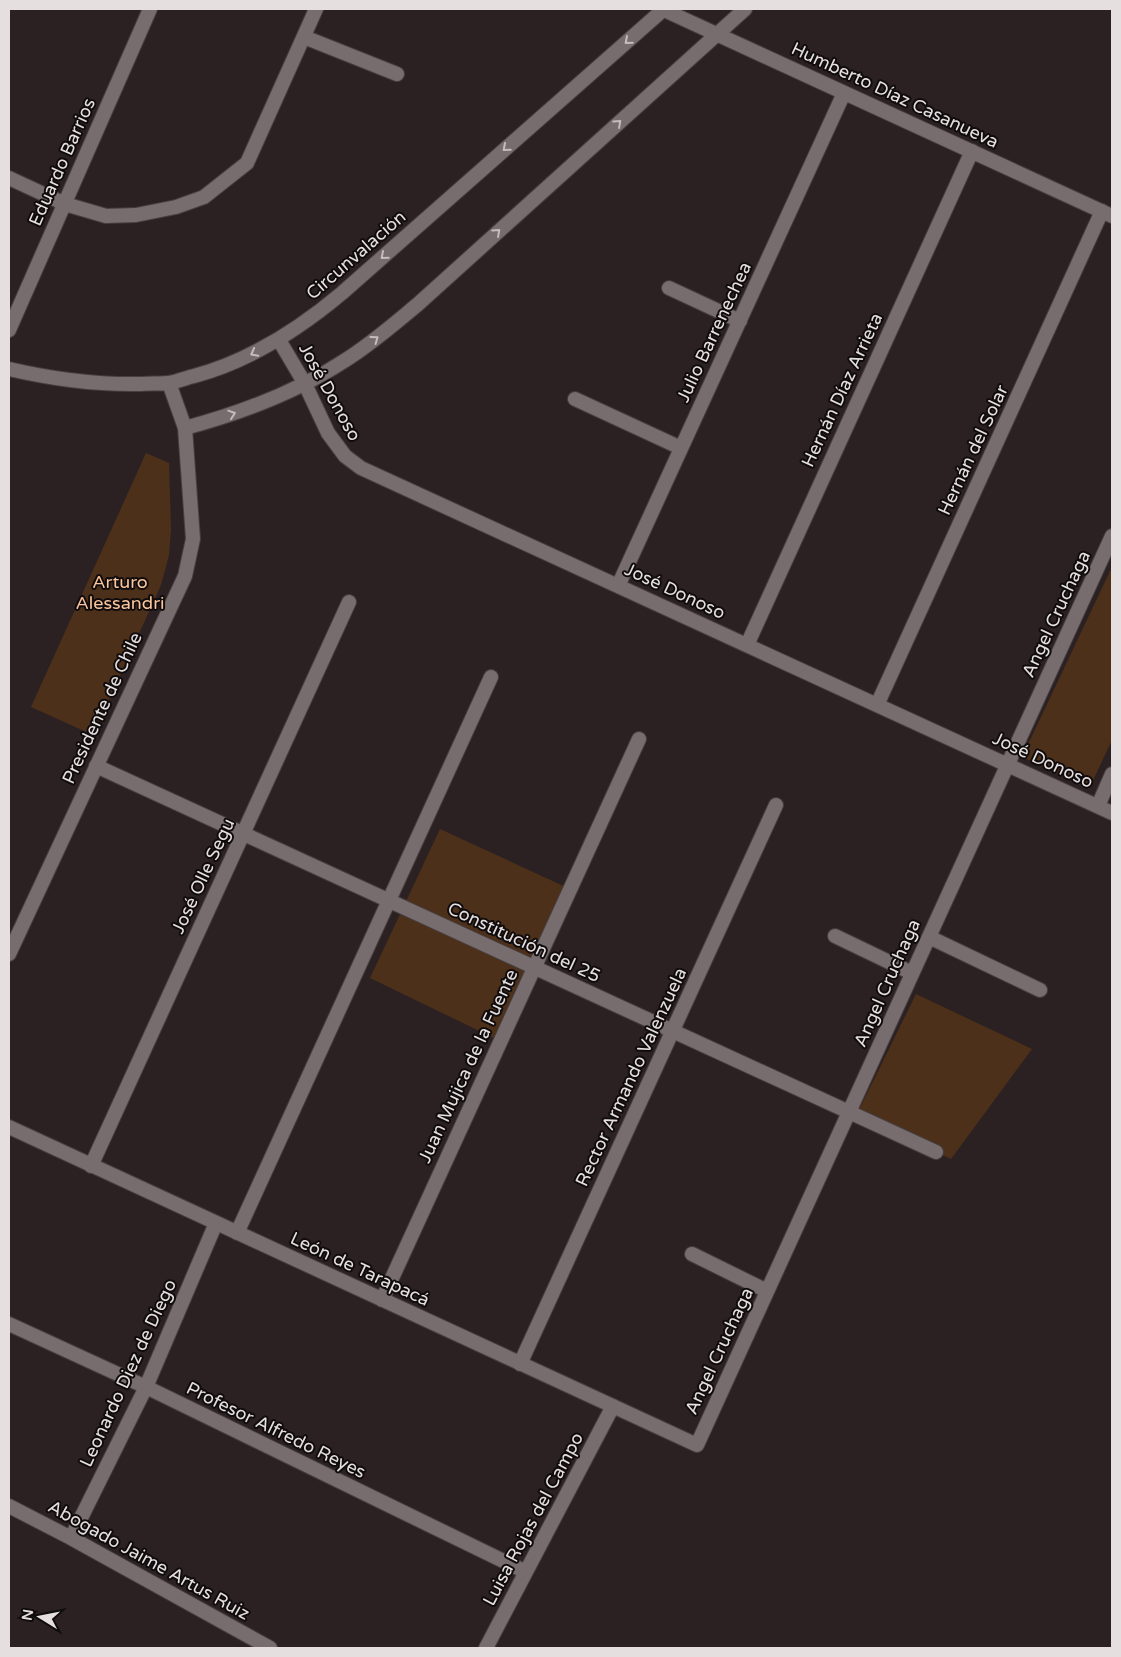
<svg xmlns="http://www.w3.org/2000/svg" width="1121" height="1657" viewBox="0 0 1121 1657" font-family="'Varela Round',sans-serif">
<rect width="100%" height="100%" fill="#2b2123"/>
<path fill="#4d3019" d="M146 453 169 463 171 530 169 555 161 585 93 735 31 707Z
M1112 567V740L1089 789 1022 757Z
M440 829 570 889 498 1040 370 978Z
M916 994 1032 1049 951 1159 856 1116Z"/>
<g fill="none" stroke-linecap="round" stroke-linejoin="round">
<g stroke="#463e3f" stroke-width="16">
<path id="minor" d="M662 9 1112 216
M304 37 397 74
M9 178 65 204 106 216 136 215 176 207 204 197 247 163 316 9
M669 288 740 321
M9 330 150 9
M279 340 305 384 328 433 345 456 361 468 1112 813
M575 399 681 448
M618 586 844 93
M747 645 972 151
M877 705 1102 211
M96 766 936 1152
M1098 806 1112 774
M835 936 912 973
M929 937 1040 990
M9 954 185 576 193 539 185 428
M9 1127 697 1445 1112 536
M91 1166 349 602
M237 1233 491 677
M692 1254 767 1291
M382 1300 639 739
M9 1324 146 1387 526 1572
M520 1364 776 805
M9 1506 71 1538 270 1648
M71 1538 146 1387 216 1223
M486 1648 613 1406"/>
</g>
<g stroke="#463e3f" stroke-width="16">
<path id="tertiary" d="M9 369C52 379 96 385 141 384 150 383 159 384 168 383 177 382 185 378 194 376 250 361 298 330 342 293L664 9
M169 383 185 428C241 413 295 393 344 361 370 345 394 324 417 305L745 9"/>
</g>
<use href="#minor" stroke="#776c6e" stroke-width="14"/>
<use href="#tertiary" stroke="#776c6e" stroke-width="14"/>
</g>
<defs><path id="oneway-chevron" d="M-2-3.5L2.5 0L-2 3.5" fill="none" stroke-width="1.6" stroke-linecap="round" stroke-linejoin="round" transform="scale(1.25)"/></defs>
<g stroke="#c5bcbe">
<use href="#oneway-chevron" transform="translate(628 41) rotate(139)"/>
<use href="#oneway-chevron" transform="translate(618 123) rotate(-42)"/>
<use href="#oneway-chevron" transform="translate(506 148) rotate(139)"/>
<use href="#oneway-chevron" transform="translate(497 232) rotate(-42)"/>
<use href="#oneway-chevron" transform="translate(384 256) rotate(139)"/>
<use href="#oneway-chevron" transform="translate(375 339) rotate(-36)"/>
<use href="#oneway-chevron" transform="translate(254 353) rotate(152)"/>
<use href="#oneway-chevron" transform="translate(232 414) rotate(-19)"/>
</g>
<g text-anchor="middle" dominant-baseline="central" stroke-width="4" stroke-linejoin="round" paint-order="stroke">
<g font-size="18" fill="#e6dfe0" stroke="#100c0d">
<text transform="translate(895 95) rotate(25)">Humberto Díaz Casanueva</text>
<text transform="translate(62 162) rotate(-66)">Eduardo Barrios</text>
<text transform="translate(356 255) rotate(-41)">Circunvalación</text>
<text transform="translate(714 332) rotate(-65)">Julio Barrenechea</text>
<text transform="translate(842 390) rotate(-65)">Hernán Díaz Arrieta</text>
<text transform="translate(330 392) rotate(61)">José Donoso</text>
<text transform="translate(973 450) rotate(-65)">Hernán del Solar</text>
<text transform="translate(675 591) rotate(25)">José Donoso</text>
<text transform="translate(1056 614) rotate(-65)">Angel Cruchaga</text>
<text transform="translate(102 708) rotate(-65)">Presidente de Chile</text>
<text transform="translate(1043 760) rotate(25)">José Donoso</text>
<text transform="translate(203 876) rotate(-65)">José Olle Segu</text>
<text transform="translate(524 942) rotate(25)">Constitución del 25</text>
<text transform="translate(887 983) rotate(-66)">Angel Cruchaga</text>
<text transform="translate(468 1066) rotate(-65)">Juan Mujica de la Fuente</text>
<text transform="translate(631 1077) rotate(-65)">Rector Armando Valenzuela</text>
<text transform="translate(360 1269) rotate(25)">León de Tarapacá</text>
<text transform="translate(719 1351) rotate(-65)">Angel Cruchaga</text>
<text transform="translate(128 1373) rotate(-65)">Leonardo Diez de Diego</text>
<text transform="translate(276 1430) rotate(26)">Profesor Alfredo Reyes</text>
<text transform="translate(533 1519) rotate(-62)">Luisa Rojas del Campo</text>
<text transform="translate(149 1560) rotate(29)">Abogado Jaime Artus Ruiz</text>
</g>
<g font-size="18" fill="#fcc59b" stroke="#100c0d">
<text x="120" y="582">Arturo<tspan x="120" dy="21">Alessandri</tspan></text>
</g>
</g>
<rect width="1121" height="1657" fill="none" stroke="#e6dfe0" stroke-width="20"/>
<g transform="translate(40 1617) rotate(280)" stroke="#100c0d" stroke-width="4" paint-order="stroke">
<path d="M0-4L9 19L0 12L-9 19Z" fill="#e6dfe0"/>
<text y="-8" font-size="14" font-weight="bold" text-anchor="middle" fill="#e6dfe0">N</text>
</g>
</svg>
